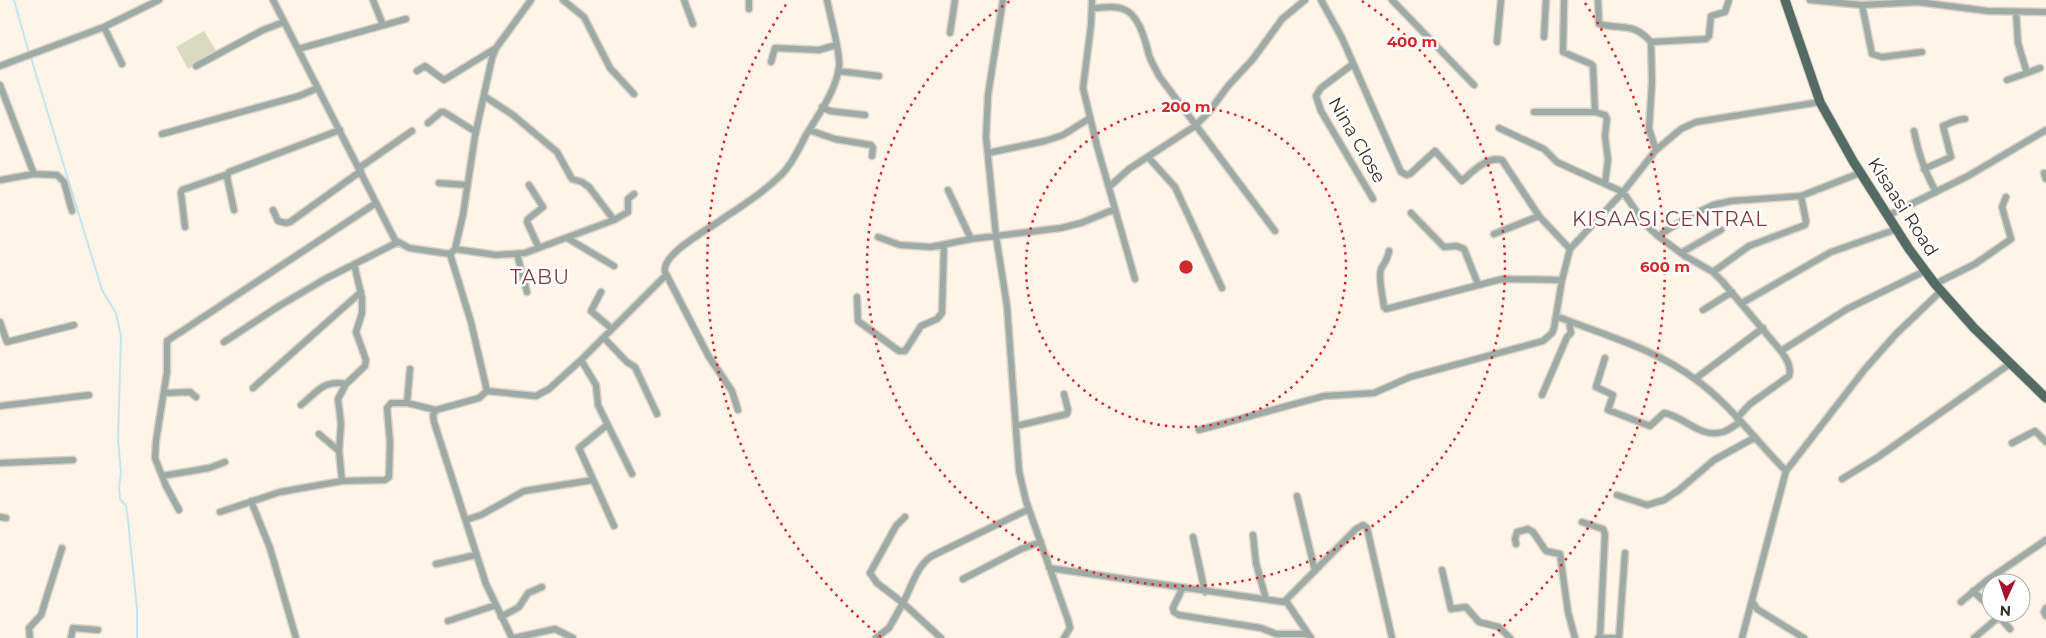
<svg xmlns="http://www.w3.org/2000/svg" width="2046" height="638" viewBox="0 0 2046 638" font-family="Montserrat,sans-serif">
<rect width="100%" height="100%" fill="#fef4e7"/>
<path fill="#d9dbc0" d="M204 31 217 52 188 69 176 47Z"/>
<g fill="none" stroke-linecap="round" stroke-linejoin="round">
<path stroke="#c0e5f1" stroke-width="2" d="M14 0 29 53
M31 58 102 290 116 313 121 336 118 440 121 473 119 487 120 499 126 506 128 520 137 609V638"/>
<g stroke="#dad1c5" stroke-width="9">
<path id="minor" d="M273 0 395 240 409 248 450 254
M373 0 383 25
M563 0 584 17 610 68 634 94
M684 0 693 24
M1003 0 988 95 986 137 996 236 1007 306 1019 471 1026 501 1068 620 1070 628 1064 638
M1092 0 1091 25 1083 88 1097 146 1135 279
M1321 0 1342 38 1401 172 1407 175 1410 174 1435 151 1462 181C1472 172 1487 156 1502 160L1539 216 1570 249
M1392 0 1474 85
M1564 0 1563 52 1591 64 1593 66 1595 112
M1598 0 1599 24C1623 30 1633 22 1651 42L1652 82 1649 129 1656 150
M1810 0 1862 5 1918 2 1988 11 2046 12
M1862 5 1872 54 1882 57 1922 52
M1092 8C1102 8 1113 5 1123 9 1139 14 1145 40 1149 55 1151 62 1156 69 1159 76L1275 231
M749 9V0
M104 27 122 64
M950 33 955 0
M1544 37 1546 0
M1497 42 1501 0
M1651 42 1706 39 1709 36 1711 16 1725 12 1729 0
M298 49 406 19
M771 62 775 48 819 50 836 45
M1353 64 1321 88 1316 96 1321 111 1373 199
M0 66 104 27 159 0
M196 66 263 30 284 22
M417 71 425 66 444 80 496 48
M838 71 879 76
M2027 73 2040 68
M2007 80 2027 73 2018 43 2016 12
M0 85 34 174
M484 96 513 115 557 152 572 179 582 182 589 187 614 220
M822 107 830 111 865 115
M1534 112H1595L1605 115 1607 119 1605 136 1608 160 1605 183
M428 123 441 112H444L476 132
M1499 128 1544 149 1557 162 1572 169 1623 192 1645 224 1658 236 1685 256 1713 272 1722 281 1781 351 1847 309 1925 271
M809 130 835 139 871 145 873 148 872 156
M1914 131C1919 155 1924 170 1936 192
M162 134 299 96 318 88
M988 153 1045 141 1063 135 1090 118
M1148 157 1175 187 1222 288
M359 168 412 131
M1924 169 1951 157 1943 126C1951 123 1956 119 1965 119
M2044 173 2046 179
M0 180 34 174 57 175 64 182 72 211
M439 183 467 185
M529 185 543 207 528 219 527 222 539 248
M1109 187 1129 169 1195 126 1208 113 1228 86 1253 59 1282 19 1305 0
M948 190 971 239
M234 210 227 177 229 172 340 130
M273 210 278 221 286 223 290 222 361 171
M1411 213 1444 247 1457 246 1464 249 1478 284
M1889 215 1968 176 2046 130
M185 227 181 193 182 190 228 174
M1494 234 1539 216
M1658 236 1688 217 1713 205 1731 201 1801 196 1860 173
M878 237 900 245 931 247 971 239 1061 228 1081 223 1115 209
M567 238 614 266
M455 249 496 255 525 253 614 220 628 212V199L634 194
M1389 251C1388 259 1385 262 1381 269 1378 277 1383 298 1384 307L1386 309 1502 279 1562 280
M1681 253 1721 230
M450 254 471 322 487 391 479 398 436 410 433 415 434 422 486 584 512 638
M450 254 455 249 463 215 475 136 492 58 496 48 531 0
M517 254 527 292
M1713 272 1749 246 1805 225 1806 221 1801 196
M1935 284 1975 264 2011 239 2002 207 2006 197
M601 292 591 311 612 329
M857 297 858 321 899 351H905L921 326 937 319 942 313 944 245
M1742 303 1831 252 1897 229
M1703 310 1732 292
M1556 316C1603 335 1654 348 1695 379 1730 404 1756 441 1786 471
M0 322 7 342 74 325
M604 338 627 362 635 367 657 414
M224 342 279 306 325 279 398 242
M1605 358 1596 387 1613 395 1608 410 1650 426 1664 413C1684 416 1700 439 1723 432 1729 430 1735 425 1740 422
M581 360 596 385 598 405 632 474
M410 369 407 403 436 410
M1695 379 1763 328
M253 388 361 292
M487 391 536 396 549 389 581 360 666 275
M164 393 190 392 196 397
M1542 395 1567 337 1571 333 1569 321
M301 405C317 392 324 379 346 384
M0 406 89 395
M738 410 732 391 709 357 665 272C661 255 705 231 718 222 740 207 763 193 782 174 793 163 799 148 806 135 818 115 836 91 839 67 841 54 830 16 827 0
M1737 418 1750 404 1789 376C1792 367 1786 358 1781 351
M607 425 579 448 614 526
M1016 426 1067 414 1068 410 1064 394
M1199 430 1324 396 1374 393 1410 377 1543 341 1552 333 1554 328 1562 280 1570 249 1623 192 1656 150 1681 129 1696 122 1820 102
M319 434 339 451
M2012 443 2035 431 2046 442
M0 463 73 460
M162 476 209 468 225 462
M1842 479 1878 457 2011 363
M342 481 385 480 389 477 390 442 387 408 391 403H407
M1617 495 1647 505 1664 500 1679 490 1714 460 1754 438
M1297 496 1315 571
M251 501 270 548 296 638
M179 510 166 486 155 458 156 441 167 372V341L376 203
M220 512 280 492 342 481 339 451 341 424 338 399 346 384 365 366 366 360 356 332 362 313V298L354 264
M0 517 6 518
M466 520 481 515 524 491 593 480
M1582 522 1603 529 1605 534 1600 637
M1253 535 1256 563 1266 599
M1193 537 1205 592
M1516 544 1515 539 1517 532 1528 529 1533 532 1546 551 1560 554 1568 612 1575 638
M436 564 476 555
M1049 568 1284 602 1356 529 1363 525 1367 528 1392 638
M1442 570 1451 609 1466 607 1479 622 1499 627 1510 638
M963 579 1021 549 1041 542
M1182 589 1173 608 1174 612 1179 615 1261 628 1276 634H1308
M1973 591 1991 608
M1286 601 1311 638
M1752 601 1757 609 1804 638
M1961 602 1986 581 2046 540
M2046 608 2044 612 2046 616
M1996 613 2010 629
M501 617 519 607 528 593 542 587
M448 621 496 605
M30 638 29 628 41 615 62 548
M71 638 73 628 98 630
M514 638 555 629 573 638
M876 638 889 628 903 603 877 583 870 573 896 526 905 517
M941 638 903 603C911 588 917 565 932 556L1029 509
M1598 638H1619
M1619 638 1625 553
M1742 638 1786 471 1865 369 1896 334 1941 291
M1974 638 2000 616"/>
</g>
<g stroke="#dad1c5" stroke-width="11">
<path id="major" d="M1785 0 1820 102 1853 161 1909 249 1935 284 1974 328 2046 398"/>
</g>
<use href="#minor" stroke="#9daaa6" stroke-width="6"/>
<use href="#major" stroke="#546b65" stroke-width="9"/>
</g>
<g fill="none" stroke="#d62828" stroke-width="2.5" stroke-dasharray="2.5 5">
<circle cx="1186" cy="267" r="160"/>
<path d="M1362 1A319 319 0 1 1 1010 1"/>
<path d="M881 637A479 479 0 0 1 787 3M1585 3A479 479 0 0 1 1491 637"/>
</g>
<g text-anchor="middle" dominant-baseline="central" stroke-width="5" stroke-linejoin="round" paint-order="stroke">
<g font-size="18" fill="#373128" stroke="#fff">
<text transform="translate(1357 140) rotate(60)">Nina Close</text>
<text transform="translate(1903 207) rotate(57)">Kisaasi Road</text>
</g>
<g font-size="20" letter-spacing="1" fill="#843b40" stroke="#fff">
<text x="1670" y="219">KISAASI CENTRAL</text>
<text x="540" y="277">TABU</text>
</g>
</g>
<circle cx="1186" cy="267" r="8" fill="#d62828" stroke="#fff" stroke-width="2.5"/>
<g font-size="15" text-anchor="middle" font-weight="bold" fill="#d62828" stroke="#fff" stroke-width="5" stroke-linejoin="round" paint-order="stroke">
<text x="1412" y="47">400 m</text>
<text x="1186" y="112">200 m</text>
<text x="1665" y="272">600 m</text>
</g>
<g transform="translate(2006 598) rotate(183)"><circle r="24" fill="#ffffff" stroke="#afada9"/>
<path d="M0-4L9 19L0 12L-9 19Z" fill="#a91131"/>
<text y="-8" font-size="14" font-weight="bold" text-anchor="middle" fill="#373128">N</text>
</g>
</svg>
